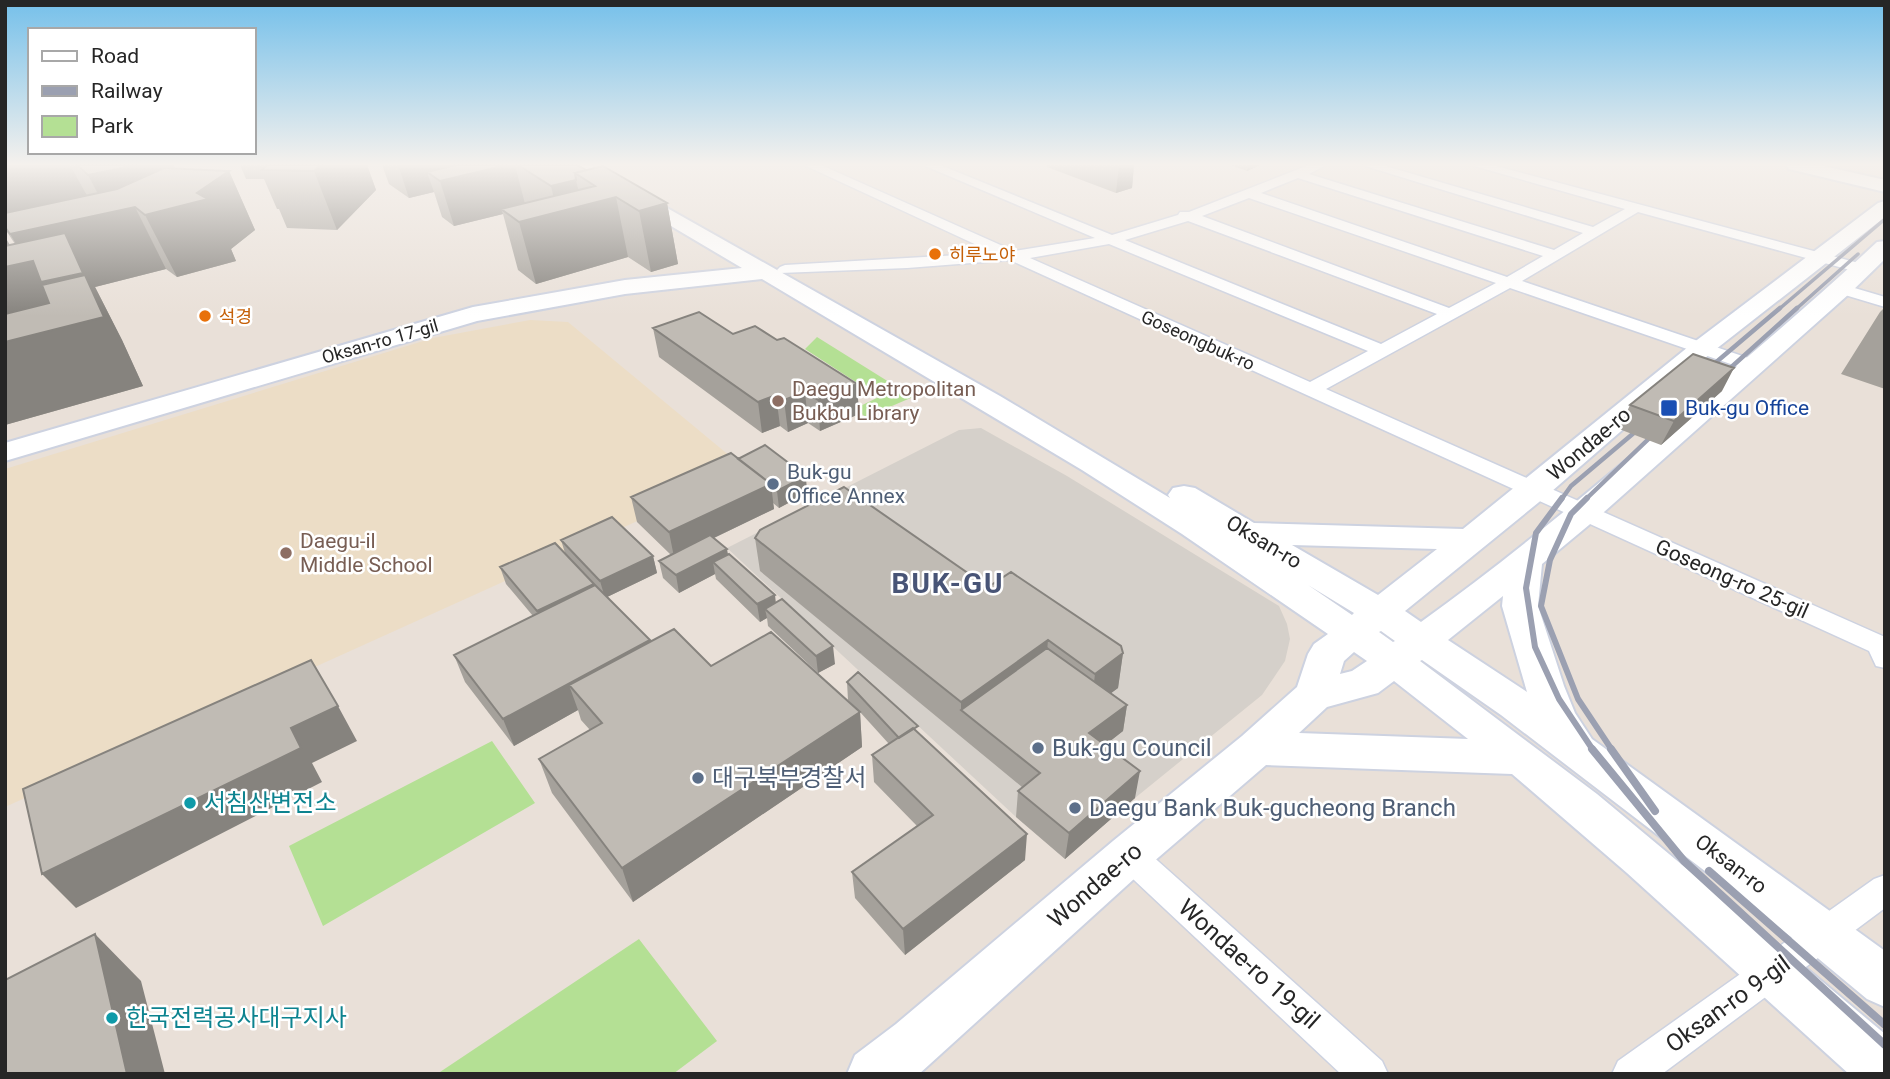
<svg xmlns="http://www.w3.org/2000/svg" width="1890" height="1079" viewBox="0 0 1890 1079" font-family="Roboto,'Noto Sans KR',sans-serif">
<rect width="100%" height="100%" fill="#e9e0d8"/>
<path fill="#ecddc6" d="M530 320 568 322 748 471 5 807V469L433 338Z"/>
<path fill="#b4e094" d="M817 337 913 397 866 417 854 409 879 397 805 349Z
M492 741 535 803 323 926 289 846Z
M639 939 717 1041 673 1074H437Z"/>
<path fill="#d5d0ca" d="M981 428 1067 476 1279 606 1287 624 1290 639 1285 661 1262 695 1135 798 1065 859 1016 817 727 548 959 430Z"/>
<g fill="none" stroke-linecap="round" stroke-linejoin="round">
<g stroke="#cdd2e0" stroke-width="3">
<path id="street" d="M804 165H821L1014 251 1095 238 923 165H940L1112 235 1178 215 1180 212H1189L1309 165H1326L1309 174 1554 250 1583 233 1362 165H1382L1593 227 1625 209 1471 165H1492L1866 265 1869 268 1866 271 1861 273 1638 212 1522 281 1760 362 1763 366 1760 370H1748L1510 288 1326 389 1885 637V668L1876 666 1869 651 1010 260 907 268 780 273 777 270 780 267 785 265 994 253ZM1298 178 1543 256 1507 277 1261 193ZM1249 198 1496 283 1449 308 1202 216ZM1188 221 1437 314 1381 344 1125 240ZM1109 244 1368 351 1310 382 1030 258Z
M1841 284 1885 297V307L1835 292 1833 289 1835 286Z
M1129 841 1140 845 1382 1061 1388 1074H1341L1118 865 1113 855 1118 845Z
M1885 875V908L1662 1074H1612L1618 1061 1874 879Z"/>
</g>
<g stroke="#cdd2e0" stroke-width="4">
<path id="secondary" d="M568 165H591L1000 396 1170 498 1168 495 1173 488 1184 486 1195 488 1254 523 1463 529 1693 343 1878 203 1885 201V217L1711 353 1544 498 1405 611 1421 622C1513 556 1599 483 1686 410 1750 355 1815 300 1877 242L1885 241V259L1849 294 1595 520 1542 564 1538 606 1564 686 1575 713 1592 739 1885 951V1007L1867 999 1808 950 1501 715 1422 660 1420 661 1597 794 1885 1034V1074H1849L1627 873 1512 774 1266 765 1145 869 919 1074H847L855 1055 896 1024 1113 841 1242 736 1297 687 1308 654 1314 644 1328 634 1182 534 1082 470 762 279 625 294 477 321 5 461V443L473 307 625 280 742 268ZM1292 545 1437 549 1378 595ZM1308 585 1354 613 1352 615ZM1503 596 1502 606 1527 692 1448 640ZM1381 631 1395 641 1393 642 1379 632ZM1354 652 1367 661 1352 671 1340 674 1344 661ZM1394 681 1468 739 1299 733 1327 707 1378 693Z
M1786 165H1819L1885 180V192L1789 169Z"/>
</g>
<use href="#street" fill="#fff" fill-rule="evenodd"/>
<use href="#secondary" fill="#fff" fill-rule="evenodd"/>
<path stroke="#9ba0b1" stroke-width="3.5" d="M1778 310 1885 219
M1795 310 1858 254"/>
<path stroke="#9ba0b1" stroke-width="4.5" d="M1701 375 1780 308
M1717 380 1797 308
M1561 500 1571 486 1648 421
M1585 500 1661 427"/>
<path stroke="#9ba0b1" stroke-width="6" d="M1562 498 1536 533 1526 588 1535 647 1559 699 1593 750
M1587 498 1571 514 1550 560 1541 606 1578 699 1612 750"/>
<path stroke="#9ba0b1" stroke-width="8" d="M1592 749 1684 861 1885 1045
M1611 749 1655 811
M1709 871 1885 1025"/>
</g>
<path fill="#a5a19b" d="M5 165H173L175 168 229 171 255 230 231 249 236 261 177 277 166 269 95 287 122 340 143 386 5 425V237L10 245 15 244 5 229Z
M240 165H367L376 190 337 230 287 228 279 209H277L264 179H246Z
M382 165H577L586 170 667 203 678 264 651 272 628 257 536 284 518 270 503 214 454 226 442 217 434 192 409 198 389 184Z
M1047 165H1134L1132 188 1116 193 1047 167Z
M1230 165H1260L1247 171Z
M1885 307V389L1841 374 1880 312Z
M653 328 733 334 777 340 857 384 859 414 820 431 808 423 788 432 780 426 762 433 659 357Z
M1722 391 1661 445 1619 429 1630 405Z
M738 459 807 493 779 508 773 503 774 509 714 538 728 554 835 664 818 673 768 626 767 618 760 622 716 579 715 574 679 593 663 578 659 561 671 555 637 522 631 497Z
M755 538 988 587 1123 653 1118 688 1111 693 1127 705 1123 731 1105 745 1135 798 1065 859 1016 817 1018 791 1022 787 760 571Z
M561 540 653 556 657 573 607 597 650 640V642L711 666 859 711 848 700 847 682 918 733 1025 860 905 955 855 898 852 872 917 826 874 782 872 755 889 744 860 712 862 747 633 902 552 793 539 759 590 730 581 720 578 710 514 746 465 682 454 655 533 616 506 584 500 567 565 553Z"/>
<path fill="#86837e" d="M5 165H70L95 210 5 227Z
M133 165H173L180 178 197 193 229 171 255 230 231 249 236 261 177 277 145 215 135 207 166 269 95 287 122 340 143 386 5 425V237L15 254 27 262 10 234 108 213 88 175Z
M321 165H367L376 190 337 230 314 171Z
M398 165H515L526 208 501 209 503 214 454 226 440 181 427 172 434 192 409 198Z
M1119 165H1134L1132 188 1116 193Z
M1248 165H1260L1247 171Z
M576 180 582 206 616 197 628 257 536 284 519 222 557 212 551 186Z
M667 203 678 264 651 272 639 211Z
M1734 368 1722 391 1661 445 1674 421Z
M857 384 859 414 820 431 818 400Z
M805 392 808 423 788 432 784 400Z
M776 395 780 426 762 433 758 402Z
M806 476 807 493 779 508 777 491Z
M771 484 774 509 674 557 669 532Z
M727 549 730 566 713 562 715 574 679 593 676 575Z
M653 556 657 573 605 598 600 581Z
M594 584 599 602 543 629 537 611Z
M775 595 777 613 765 609 767 618 760 622 757 604Z
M650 640 656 666 569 685 578 710 514 746 503 719Z
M1048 640 1045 675 961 710V702Z
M833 646 835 664 818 673 816 656Z
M1123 653 1118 688 1091 708 1095 674Z
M1127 705 1123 731 1086 760 1089 733Z
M338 706 357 741 312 763 322 782 76 908 42 874 291 728Z
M860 712 862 747 633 902 622 868Z
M1140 771 1135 798 1065 859 1069 833Z
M1027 834 1025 860 905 955 903 929Z
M95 934 141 981 165 1074H127Z"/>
<path fill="#c0bbb4" stroke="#86837e" stroke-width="2" d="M77 165H137L88 175Z
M267 165H321L314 171 262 170Z
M456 165H507L440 181 427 172Z
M518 165H577L586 170 575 173 576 180 551 186Z
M603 166 667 203 639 211 616 197 519 222 501 209 595 186 575 173Z
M164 168 229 171 197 193 208 199 145 215 135 207 10 234 5 227V213L117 189Z
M65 233 83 273 41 282 33 261 5 267V246Z
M85 275 104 317 5 342V314L49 303 42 285Z
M699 312 733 334 755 326 777 340 784 338 857 384 818 400 805 392 784 400 776 395 758 402 653 328Z
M1693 354 1734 368 1674 421 1630 405Z
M765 445 806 476 777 491 771 486V484L738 459Z
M731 453 771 484 669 532 631 497Z
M844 487 988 587 1011 572 1121 646 1123 653 1095 674 1048 640 961 702 755 538 760 530Z
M612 517 653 556 600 581 561 540Z
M710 535 727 549 676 575 659 561Z
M555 543 594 584 537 611 500 567Z
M729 554 775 595 757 604 713 562Z
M595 585 650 640 503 719 454 655Z
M782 599 833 646 816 656 765 609Z
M674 629 711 666 771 632 860 712 622 868 539 759 602 723 569 685Z
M1047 648 1127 705 1089 733 1140 771 1069 833 1018 791 1040 773 961 710Z
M311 660 338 706 291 728 301 748 42 874 23 789Z
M858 672 918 726 899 738 847 682Z
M913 728 1027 834 903 929 852 872 933 815 872 755Z
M95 934 127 1074H5V980Z"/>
<linearGradient id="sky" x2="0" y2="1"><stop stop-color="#75c0ea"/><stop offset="0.52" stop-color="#f5f1ed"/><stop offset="1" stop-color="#f5f1ed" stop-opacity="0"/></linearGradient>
<rect width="1890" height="316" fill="url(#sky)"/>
<g fill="#e8710a" stroke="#fff" stroke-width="2.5">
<circle cx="935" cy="254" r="7"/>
<circle cx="205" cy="316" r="7"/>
</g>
<g fill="#8d6e63" stroke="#fff" stroke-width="2.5">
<circle cx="778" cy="401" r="7"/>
<circle cx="286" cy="553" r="7"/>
</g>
<rect fill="#1a4fb4" stroke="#fff" stroke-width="2.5" x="1660" y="399" width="18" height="18" rx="3.5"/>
<g fill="#5c6f8a" stroke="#fff" stroke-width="2.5">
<circle cx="773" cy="484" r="7"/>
<circle cx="1038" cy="748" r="7"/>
<circle cx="698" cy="778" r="7"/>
<circle cx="1075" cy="808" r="7"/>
</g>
<g fill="#0f9aa8" stroke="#fff" stroke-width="2.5">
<circle cx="190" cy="803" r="7"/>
<circle cx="112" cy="1018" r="7"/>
</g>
<g text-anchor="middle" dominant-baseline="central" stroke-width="5" stroke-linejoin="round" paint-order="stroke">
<g font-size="18" fill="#c56008" stroke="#fff" text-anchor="start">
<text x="949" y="254">히루노야</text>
<text x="219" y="316">석경</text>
</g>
<g font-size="18" fill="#262626" stroke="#fff">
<text transform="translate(1198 340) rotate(24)">Goseongbuk-ro</text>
<text transform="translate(380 341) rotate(-16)">Oksan-ro 17-gil</text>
</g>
<g font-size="21" fill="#785e54" stroke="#fff" text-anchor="start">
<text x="792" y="389">Daegu Metropolitan<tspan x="792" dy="24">Bukbu Library</tspan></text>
<text x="300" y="541">Daegu-il<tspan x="300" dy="24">Middle School</tspan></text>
</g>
<g font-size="21" fill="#164399" stroke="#fff" text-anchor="start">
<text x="1685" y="408">Buk-gu Office</text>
</g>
<g font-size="21" fill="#262626" stroke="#fff">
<text transform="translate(1589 444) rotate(-40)">Wondae-ro</text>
<text transform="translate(1264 542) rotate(31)">Oksan-ro</text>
<text transform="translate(1732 579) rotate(24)">Goseong-ro 25-gil</text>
<text transform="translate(1731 864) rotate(37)">Oksan-ro</text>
</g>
<g font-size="21" fill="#4e5e75" stroke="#fff" text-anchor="start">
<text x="787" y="472">Buk-gu<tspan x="787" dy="24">Office Annex</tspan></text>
</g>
<g font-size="24" fill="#4e5e75" stroke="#fff" text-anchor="start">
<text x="1052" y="748">Buk-gu Council</text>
<text x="712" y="778">대구북부경찰서</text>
<text x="1089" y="808">Daegu Bank Buk-gucheong Branch</text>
</g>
<g font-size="24" fill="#0d838f" stroke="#fff" text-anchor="start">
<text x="204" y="803">서침산변전소</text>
<text x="126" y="1018">한국전력공사대구지사</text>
</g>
<g font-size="24" fill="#262626" stroke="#fff">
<text transform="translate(1095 885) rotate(-41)">Wondae-ro</text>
<text transform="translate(1249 964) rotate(42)">Wondae-ro 19-gil</text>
<text transform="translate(1728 1004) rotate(-36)">Oksan-ro 9-gil</text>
</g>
<g font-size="28" font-weight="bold" letter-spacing="2" fill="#485476" stroke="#fff">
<text x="948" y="583">BUK-GU</text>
</g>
</g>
<rect width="1890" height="1079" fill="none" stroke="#262626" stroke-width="14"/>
<rect x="28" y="28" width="228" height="126" fill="#ffffff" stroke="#a8a8a8" stroke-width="2"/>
<rect x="42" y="51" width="35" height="10" fill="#ffffff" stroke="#a8a8a8" stroke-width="2"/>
<text x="91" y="63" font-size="21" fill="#262626">Road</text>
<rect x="42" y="86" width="35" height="10" fill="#9ba0b1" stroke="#a8a8a8" stroke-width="2"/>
<text x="91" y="98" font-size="21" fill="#262626">Railway</text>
<rect x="42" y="116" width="35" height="21" fill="#b4e094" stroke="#a8a8a8" stroke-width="2"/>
<text x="91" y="133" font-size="21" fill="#262626">Park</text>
</svg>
